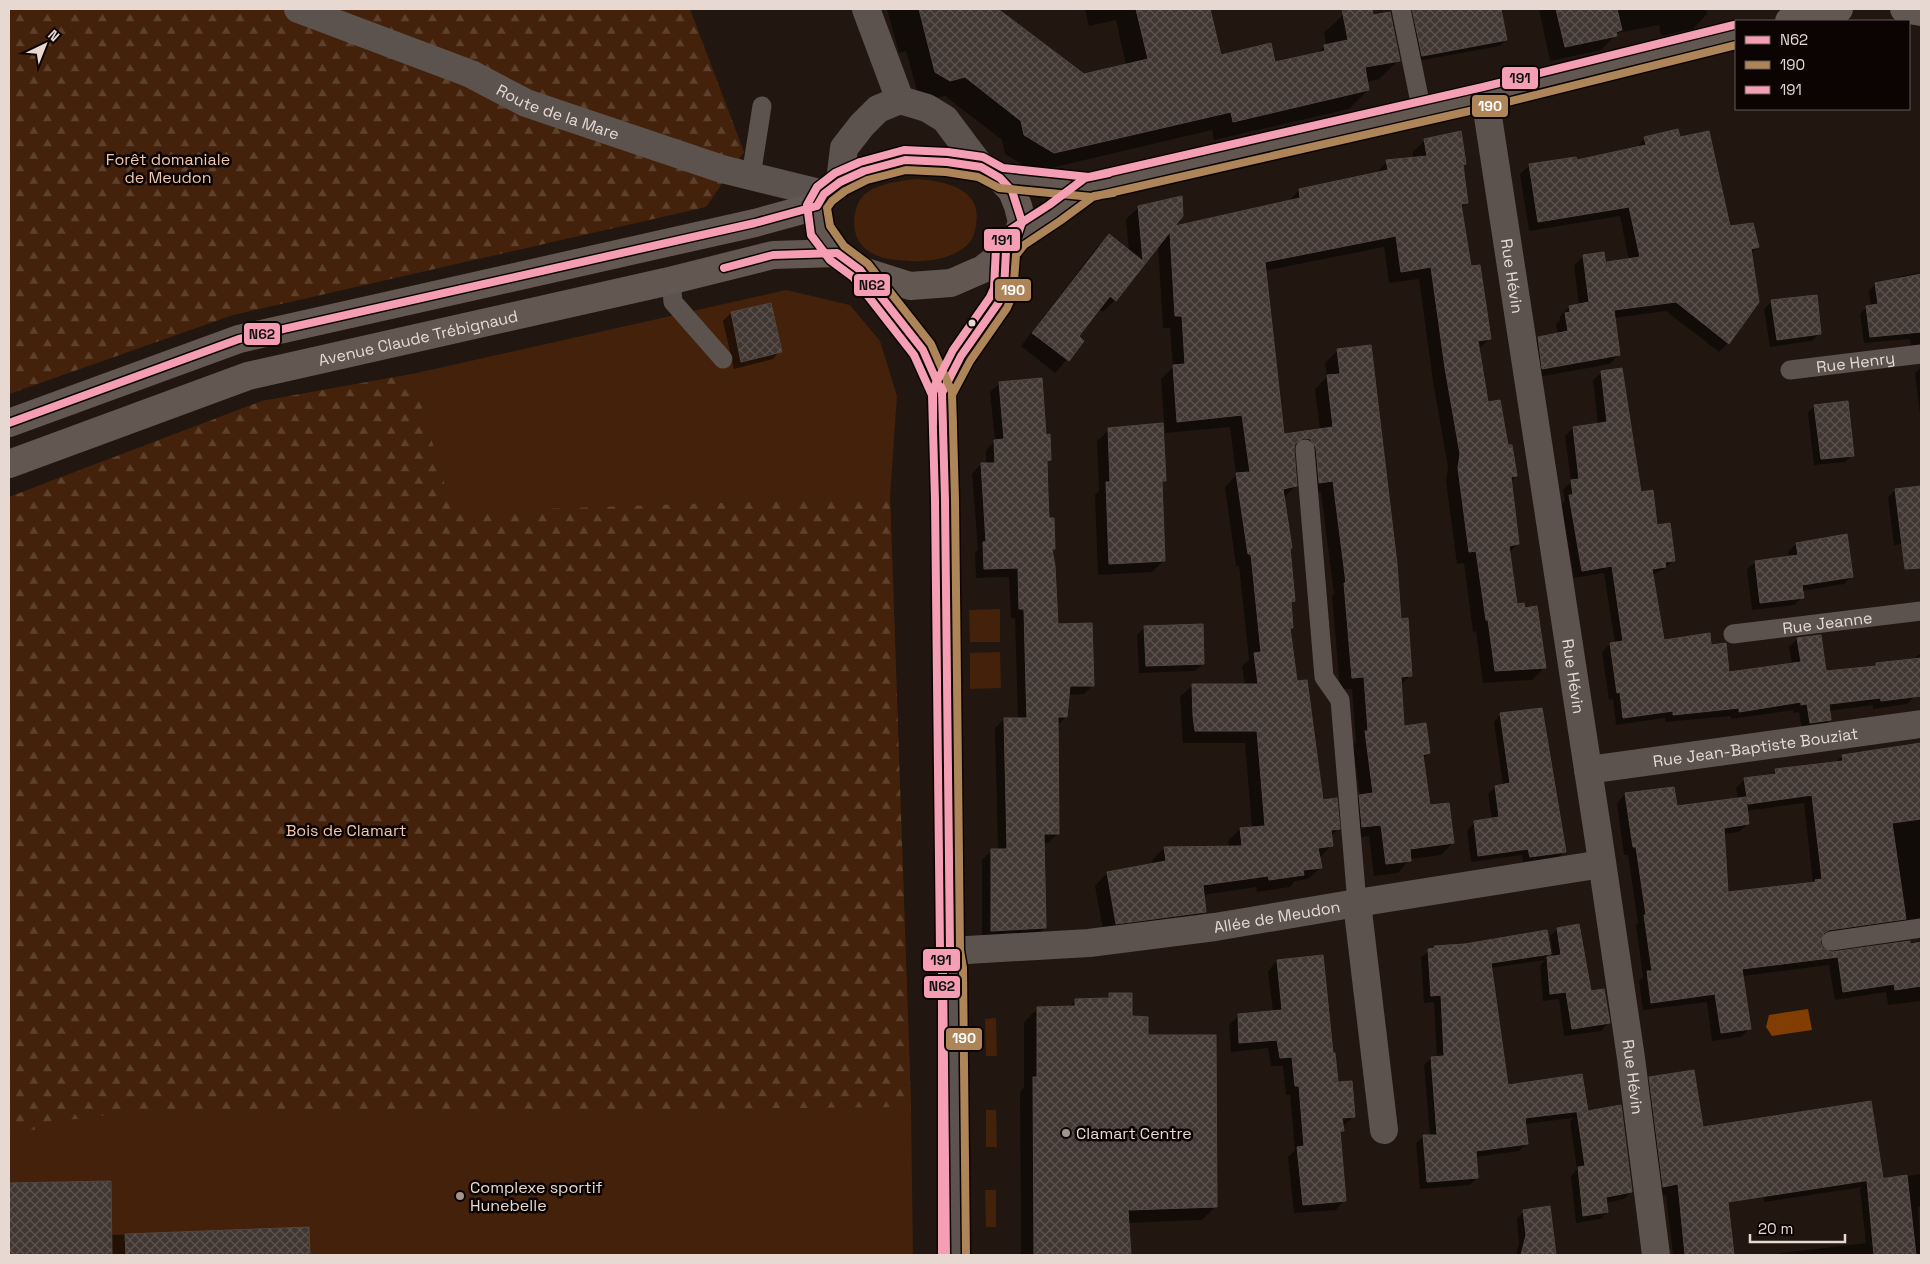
<svg xmlns="http://www.w3.org/2000/svg" width="1930" height="1264" viewBox="0 0 1930 1264" font-family="'Space Grotesk',sans-serif">
<defs>
<pattern id="forest-firs" width="22" height="20" patternUnits="userSpaceOnUse" patternTransform="scale(1.25)"><rect width="22" height="20" fill="#43210a"/><path d="M5 1l3.5 6h-7zM16 11l3.5 6h-7z" fill="#5e412d"/></pattern>
<pattern id="building-cross-hatch" width="8" height="8" patternUnits="userSpaceOnUse" patternTransform="scale(1.25)"><rect width="8" height="8" fill="#403732"/><path d="M0 0l8 8M0 8l8-8" fill="none" stroke="#5c534f"/></pattern>
</defs>
<rect width="100%" height="100%" fill="#221710"/>
<path fill="#43210a" d="M917 179C944 181 983 188 976 225 975 233 972 241 966 246 947 263 914 263 890 259 880 258 866 252 860 243 850 229 853 200 869 191 880 184 903 180 917 179Z
M786 290 850 305 880 341 897 396 890 497 911 1107 913 1255H9V497L262 401 412 374Z
M1000 609V642H970L969 610Z
M1000 652 1001 688 970 689V653Z
M996 1018 997 1056H986L985 1019Z
M986 1110H996L997 1147H986Z
M985 1190H996V1227H986Z"/>
<path fill="url(#forest-firs)" d="M9 9H690L744 152 706 207 233 315 9 394Z
M412 374 453 512 890 497 911 1107 116 1114 68 1120 9 1137V497L262 401Z"/>
<path fill="#823e02" d="M1808 1009 1812 1030 1772 1036 1766 1027 1769 1015Z"/>
<path fill="#0007" fill-rule="evenodd" d="M887 9H996L1083 75 1126 65 1116 20 1089 26 1085 9H1209L1220 56 1274 63 1317 54 1326 45 1324 33 1344 14 1370 9 1372 17 1399 60 1379 79 1367 82 1368 90 1349 109 1214 140 1212 130 1034 172 1005 154 1002 140 945 96 930 99 917 91 906 51 899 53Z
M1418 9H1499L1506 40 1500 46 1417 61 1407 15 1413 10Z
M1539 9H1706L1707 14 1693 29 1661 36 1659 25 1617 33 1601 50 1550 61Z
M1645 138 1679 139 1730 228 1758 247 1750 254 1728 343 1719 352 1666 311 1614 318 1619 354 1610 364 1533 378 1529 348 1538 338 1558 334 1556 324 1560 320V316L1569 307 1579 305 1574 265 1584 256 1605 266 1607 263 1629 260 1620 216 1529 231 1520 174 1530 165 1576 162 1636 149Z
M1425 140 1464 164 1462 167 1467 202 1461 208 1470 268 1490 338 1478 350 1487 403 1507 447 1516 476 1510 482 1518 544 1508 553 1516 606 1545 667 1532 680 1483 683 1476 631 1473 632 1464 563 1457 564 1446 481 1448 467 1433 381 1419 279 1389 283 1384 247 1264 271 1283 435 1320 430 1315 389 1327 377 1325 363 1338 350 1411 675 1400 686 1403 727 1429 753 1422 759 1429 807 1453 843 1441 855 1410 859 1398 873 1374 876 1369 836 1350 838 1347 809 1360 796 1353 745 1356 742 1352 689H1340L1332 596 1334 594 1321 492 1307 494 1298 451 1293 450 1296 486 1283 498 1291 548 1289 550 1294 601 1290 605 1292 627 1289 630 1296 682 1322 801 1338 829 1331 836 1332 845 1319 858 1321 867 1308 879 1295 881 1290 887 1257 892 1256 887 1203 895 1205 912 1192 924 1104 936 1095 886 1107 873 1153 865 1152 860 1164 848 1229 847 1228 841 1240 829 1252 828 1245 743H1183L1180 697 1193 685H1245L1242 666 1249 660 1239 566H1236L1225 487 1236 475 1230 427 1165 433 1161 379 1173 367 1170 328H1163L1158 245 1115 300 1103 312 1098 309 1078 336 1083 341 1055 373 1021 346 1097 247 1109 235 1129 252 1126 219 1139 207 1172 228 1288 202 1299 190 1375 174 1387 162 1413 159V152Z
M1921 272V353L1911 349 1910 339 1864 343 1860 314 1867 307 1871 306 1869 291 1875 284 1895 280 1898 277Z
M1772 301 1820 333 1812 341 1770 347 1764 309Z
M731 313 780 351 773 359 734 369 723 321Z
M1921 367V415H1920L1915 373Z
M1602 372 1640 493 1674 560 1666 568 1652 575 1663 641 1710 646 1728 674 1792 665 1789 647 1797 639 1824 672 1874 667 1877 664 1912 660 1921 653V691H1915V696L1907 704 1873 709V705L1829 711 1830 720 1822 728 1802 731 1799 712 1793 713V710L1731 719V716L1665 722V718L1616 725 1613 699 1609 700 1602 652 1610 644 1615 643 1604 573 1574 578 1561 504 1565 501 1563 490 1571 482 1565 436 1573 428 1598 425 1593 380Z
M1000 383 1044 436 1050 460 1045 465 1048 519 1054 549 1051 551 1057 625 1093 685 1084 694 1068 695 1066 717 1057 726 1058 833 1048 843H1043L1045 928 1036 937 982 939V860L991 851H998L995 728 1004 719H1018L1015 618H1011L1009 577 976 578 975 552 978 550 972 474 981 464 986 465V450L995 441 990 392Z
M1814 406 1852 455 1845 462 1814 465 1808 413Z
M1109 430 1165 481 1160 485 1164 561 1152 572 1098 575 1095 495 1099 491 1097 441Z
M1921 487V541L1894 545 1888 497 1895 490Z
M1796 544 1851 577 1844 584 1802 591V597L1795 605 1752 610 1747 569 1755 562 1789 558 1788 552Z
M1145 627 1203 664 1195 671 1139 673 1137 635Z
M1501 714 1564 852 1557 859 1523 863 1522 855 1471 862 1467 830 1474 823 1492 820 1488 794 1496 787 1503 785 1494 722Z
M1842 756 1898 788 1921 784V921L1910 925 1820 938 1819 942 1822 949 1832 953 1921 941V1001L1888 1005 1886 992 1835 1000 1829 965 1742 976 1750 1028 1741 1037 1712 1041 1707 1002 1643 1010 1639 981 1643 977 1636 925 1638 923 1628 855H1624L1617 803 1625 794 1676 807 1738 799 1736 788 1745 779 1770 776 1775 771 1835 763ZM1804 803 1813 884 1727 894 1723 834 1739 832 1748 824 1746 811Z
M1558 929 1590 992 1608 1023 1601 1031 1564 1036 1559 999 1543 1001 1540 966 1545 960 1491 968 1507 1087 1587 1112 1631 1192 1624 1199 1606 1203 1607 1212 1600 1219 1576 1223 1571 1176 1577 1169 1570 1121 1573 1118 1525 1124 1526 1144 1519 1151 1475 1157 1477 1178 1470 1185 1420 1189 1416 1143 1424 1136H1430L1424 1065 1431 1058H1437L1434 1002 1424 1003 1421 957 1435 947 1549 953 1544 959 1553 957 1550 936Z
M1277 961 1332 1054 1337 1084 1354 1116 1344 1125 1342 1126 1343 1130 1339 1134 1345 1200 1336 1210 1294 1213 1288 1157 1295 1150 1290 1095H1286L1283 1066H1271L1268 1048 1231 1052 1229 1025 1238 1016 1273 1012 1268 971Z
M1109 994 1147 1036 1216 1206 1202 1220 1128 1223 1130 1255H1018L1021 1252 1020 1092 1024 1087V1022L1038 1008H1068L1076 1000H1104Z
M1650 1078 1702 1128 1714 1126 1733 1255H1673L1666 1195 1651 1198 1638 1090Z
M1751 1127 1882 1178 1879 1180 1921 1174V1207H1918L1921 1255H1778L1781 1253 1866 1243 1860 1189 1863 1187 1764 1202Z
M110 1182V1235L308 1228 309 1255H9V1184Z
M1549 1208 1556 1255H1516L1519 1244 1517 1219 1524 1211Z"/>
<path fill="url(#building-cross-hatch)" stroke="#504640" d="M919 9H998L1084 74 1148 59 1136 9H1210L1221 55 1271 43 1275 62 1325 51 1324 45 1348 40 1342 9H1372L1373 15 1390 12 1400 61 1365 67 1369 90 1233 122 1231 112 1054 153 1024 135 1021 121 965 77 950 81 935 72Z
M1412 9H1501L1507 40 1422 56Z
M1556 9H1617L1622 30 1616 32 1617 36 1565 47Z
M1678 129 1680 137 1709 131 1730 226 1753 223 1759 247 1751 249 1759 302 1729 344 1676 302 1614 310 1620 355 1542 369 1538 337 1568 331 1565 313 1570 312 1569 306 1589 302 1583 255 1604 252 1607 273V262L1640 257 1629 207 1538 222 1529 164 1576 157 1577 160 1646 145 1644 137Z
M1461 131 1466 164 1463 165 1468 203 1461 204 1471 266 1480 265 1491 339 1478 341 1488 402 1500 400 1508 445H1512L1517 476 1511 477 1519 544 1509 546 1517 604 1524 603 1525 608 1537 606 1546 668 1495 671 1488 620H1486L1476 551 1469 552 1458 468 1460 454 1445 368 1431 267 1401 272 1396 236 1265 262 1284 434 1333 427 1327 375 1340 374 1337 349 1371 345 1397 564 1401 619 1408 618 1412 676 1401 677 1404 726 1426 723 1430 753 1423 755 1430 805 1449 803 1454 843 1410 849 1411 861 1386 864 1381 825 1362 827 1359 795 1373 793 1365 731H1368L1364 677 1352 678 1344 583H1346L1333 481 1319 483 1316 448 1310 439 1304 438 1295 444 1294 449 1297 486 1283 489 1292 548H1290L1295 601 1291 602 1293 628H1290L1297 681 1307 680 1323 800 1337 798 1340 829 1331 830 1333 846 1318 848 1322 868 1303 870 1304 875 1269 880 1268 876 1203 885 1206 912 1116 924 1107 872 1166 861 1164 847 1242 846 1240 828 1265 826 1257 731H1195L1193 716 1192 684H1258L1254 653 1261 652 1251 554H1248L1236 473 1250 472 1242 415 1177 422 1173 365 1185 364 1182 316H1175L1170 232 1116 301 1110 296 1079 336 1084 341 1069 361 1032 333 1109 234 1143 261 1138 206 1182 196 1183 216 1175 226 1300 198 1299 189 1388 170 1386 160 1427 156 1424 139Z
M1921 274V332L1870 337 1866 306 1878 304 1875 283Z
M1817 295 1821 334 1777 340 1771 300Z
M771 303 782 352 741 362 731 312Z
M1622 368 1641 492 1653 490 1657 525 1670 523 1675 561 1665 562 1666 567 1652 569 1664 640 1710 633 1711 645 1726 643 1729 672 1801 662 1797 638 1821 635 1826 671 1876 666V663L1921 658V696L1881 701 1880 698 1829 704 1831 720 1810 723 1807 704 1801 705V702L1739 712V708L1673 715V711L1623 718 1620 692 1617 693 1610 643 1623 641 1612 566 1582 571 1569 495H1573L1571 480 1579 479 1573 427 1607 422 1601 371Z
M1042 378 1046 435 1050 434 1051 460 1047 461 1048 495 1049 518H1054L1055 549H1052L1055 566 1058 624 1092 623 1094 686H1070L1067 717H1058L1059 834H1044L1046 928 991 931V849H1007L1004 718H1027L1026 688 1024 609H1019L1018 568 984 569 983 542H986L981 463H995L994 440 1004 439 999 382Z
M1848 401 1854 456 1821 459 1814 405Z
M1163 423 1166 481H1162L1165 561 1109 564 1106 482H1110L1108 428Z
M1921 486V568L1905 569 1895 489Z
M1847 534 1853 577 1802 585 1804 598 1760 603 1755 561 1798 555 1796 543Z
M1203 624 1204 664 1146 666 1144 626Z
M1542 708 1566 852 1530 857 1528 849 1478 856 1474 821 1499 817 1495 786 1510 783 1500 713Z
M1921 743V819L1892 823 1906 919 1829 930 1824 933 1820 942 1823 948 1832 952 1910 941V944L1921 942V986L1895 990 1894 984 1843 992 1838 957 1742 969 1751 1029 1721 1033 1715 994 1651 1003 1647 971H1652L1644 915H1646L1636 847H1633L1625 793 1674 787 1677 806 1746 797 1749 824 1724 828 1728 892 1816 882 1815 880 1822 879 1812 795 1748 804 1744 778 1776 774 1775 769 1843 761 1842 755Z
M1579 924 1591 991 1604 989 1610 1023 1572 1029 1566 992 1550 994 1547 957 1561 955 1557 928Z
M1547 930 1551 954 1491 963 1508 1085 1582 1074 1588 1111 1621 1105 1632 1192 1606 1197 1608 1212 1583 1216 1578 1167 1585 1166 1577 1112 1582 1111 1525 1118 1528 1144 1476 1151 1478 1178 1427 1182 1423 1135H1437L1431 1057 1444 1056 1441 995 1431 996 1428 949 1435 948 1434 946 1465 944Z
M1323 955 1333 1053H1335L1338 1082 1352 1081 1355 1117 1342 1118 1344 1131H1340L1346 1201 1303 1205 1297 1147 1304 1146 1299 1086H1295L1292 1057 1280 1058 1277 1040 1239 1043 1238 1014 1282 1010 1277 960Z
M1109 993H1132V1016L1148 1017V1035H1216L1217 1207 1128 1210 1131 1255H1034L1033 1077H1037V1007L1075 1006V999L1109 998Z
M1694 1070 1703 1127 1871 1101 1883 1178 1728 1202 1734 1255H1685L1678 1184 1663 1187 1649 1077Z
M1907 1175 1916 1255H1874L1867 1181Z
M111 1181 112 1255H9V1183Z
M1550 1206 1556 1255H1521L1526 1235 1523 1210Z
M309 1227 310 1255H126L125 1234Z"/>
<g fill="none" stroke-linecap="round" stroke-linejoin="round">
<g stroke="#5c534e" stroke-width="19">
<path d="M1401 9 1422 112"/>
<path d="M751 176 762 106"/>
<path d="M671 280 673 302 723 359"/>
<path id="s1" d="M1790 370 1921 354"/>
<path d="M1305 449 1324 677 1340 700 1357 903"/>
<path id="s2" d="M1733 634 1921 611"/>
<path d="M1831 941 1921 928"/>
</g>
<g stroke="#5c534e" stroke-width="28">
<path id="s3" d="M298 9 471 74 526 103 722 169 824 194"/>
<path d="M866 9 900 100"/>
<path id="s4" d="M1485 97 1597 828 1631 1058 1656 1255"/>
<path d="M840 182 844 148 862 125 878 109 900 100 927 108 945 119 981 167"/>
<path d="M860 270 923 350 942 393 945 500 950 951 953 968 956 1255"/>
<path d="M942 393 961 356 999 302 1004 290 1006 251"/>
<path id="s5" d="M1588 770 1921 724"/>
<path d="M1357 903 1384 1130"/>
<path id="s6" d="M950 951 1089 943 1215 927 1357 903 1602 864"/>
</g>
<g stroke="#635851" stroke-width="28">
<path d="M1904 9 1921 12"/>
<path d="M1789 21 1839 9"/>
<path d="M905 160 947 162 981 167 1000 178 1012 191 1018 206 1022 222 1017 237 1006 251 983 269 951 283 910 286 860 270 837 253 820 230 817 206 824 194 840 182 864 171Z"/>
<path d="M1000 178 1090 187 1485 97 1736 35"/>
<path d="M1017 237 1055 213 1090 187"/>
<path d="M9 423 239 339 755 223 817 206"/>
<path id="s7" d="M9 464 248 376 665 282 773 255 837 253"/>
</g>
<g stroke="#0b0402" stroke-width="11">
<path id="bus-1" d="M724 268 773 255 837 253 860 270 923 350 942 393 943 426
M9 423 239 339 755 223 817 206 824 194 840 182 864 171 905 160 947 162 981 167 1000 178 1012 191 1022 222 1017 237 1006 251 1004 290 999 302 961 356 942 393 945 500 950 951 942 967V1255"/>
</g>
<g stroke="#0b0402" stroke-width="11">
<path id="bus-2" d="M953 425 952 395 970 361 1007 308 1013 294 1016 255 1024 245 1060 221 1094 196 1113 193
M966 1255 963 968 960 950 955 500 952 392 931 344 868 264 844 246 830 226 827 208 832 201 845 191 867 180 906 170 946 172 978 177 999 188 1092 197 1487 107 1736 45"/>
</g>
<g stroke="#0b0402" stroke-width="11">
<path id="bus-3" d="M933 425V389L953 350 990 297 994 288 996 248 1010 230 1049 205 1085 178 1109 173
M946 1255 943 969 940 951 935 500 932 395 914 355 853 277 830 260 811 235 807 205 817 187 835 173 860 162 904 150 948 152 983 157 1003 168 1089 177 1483 87 1734 25"/>
</g>
<use href="#bus-1" stroke="#f59eb3" stroke-width="8"/>
<use href="#bus-2" stroke="#ae8559" stroke-width="8"/>
<use href="#bus-3" stroke="#f59fb4" stroke-width="8"/>
</g>
<circle fill="#e7d9d1" stroke="#0b0402" stroke-width="2" cx="972" cy="323" r="4.5"/>
<g fill="#a2958d" stroke="#0b0402" stroke-width="2">
<circle cx="1066" cy="1133" r="5"/>
<circle cx="460" cy="1196" r="5"/>
</g>
<g text-anchor="middle" dominant-baseline="central" stroke-width="5" stroke-linejoin="round" paint-order="stroke">
<g font-size="16" fill="#e7d9d1" stroke="#0b0402">
<text stroke="none"><textPath href="#s3" startOffset="280">Route de la Mare</textPath></text>
<text stroke="none"><textPath href="#s4" startOffset="181">Rue Hévin</textPath></text>
<text stroke="none"><textPath href="#s7" startOffset="429">Avenue Claude Trébignaud</textPath></text>
<text stroke="none"><textPath href="#s1" startOffset="66">Rue Henry</textPath></text>
<text stroke="none"><textPath href="#s2" startOffset="95">Rue Jeanne</textPath></text>
<text stroke="none"><textPath href="#s4" startOffset="586">Rue Hévin</textPath></text>
<text stroke="none"><textPath href="#s5" startOffset="169">Rue Jean-Baptiste Bouziat</textPath></text>
<text stroke="none"><textPath href="#s6" startOffset="329">Allée de Meudon</textPath></text>
<text stroke="none"><textPath href="#s4" startOffset="991">Rue Hévin</textPath></text>
</g>
<g font-size="16" fill="#f1c7ad" stroke="#0b0402">
<text x="168" y="159">Forêt domaniale<tspan x="168" dy="18">de Meudon</tspan></text>
<text x="346" y="830">Bois de Clamart</text>
</g>
<g font-size="16" fill="#e7d9d1" stroke="#0b0402" text-anchor="start">
<text x="1076" y="1133">Clamart Centre</text>
<text x="470" y="1187">Complexe sportif<tspan x="470" dy="18">Hunebelle</tspan></text>
</g>
</g>
<g stroke="#0b0402" stroke-width="2">
<rect x="1501" y="66" width="38" height="24" rx="5" fill="#f59fb4"/>
<rect x="1471" y="94" width="38" height="24" rx="5" fill="#ae8559"/>
<rect x="983" y="228" width="38" height="24" rx="5" fill="#f59fb4"/>
<rect x="853" y="273" width="38" height="24" rx="5" fill="#f59eb3"/>
<rect x="994" y="278" width="38" height="24" rx="5" fill="#ae8559"/>
<rect x="243" y="322" width="38" height="24" rx="5" fill="#f59eb3"/>
<rect x="922" y="948" width="39" height="24" rx="5" fill="#f59fb4"/>
<rect x="923" y="975" width="38" height="24" rx="5" fill="#f59eb3"/>
<rect x="945" y="1027" width="38" height="24" rx="5" fill="#ae8559"/>
</g>
<g font-size="14" text-anchor="middle" font-weight="bold" fill="#fff">
<text x="1490" y="111">190</text>
<text x="1013" y="295">190</text>
<text x="964" y="1043">190</text>
</g>
<g font-size="14" text-anchor="middle" font-weight="bold" fill="#111">
<text x="1520" y="83">191</text>
<text x="1002" y="245">191</text>
<text x="872" y="290">N62</text>
<text x="262" y="339">N62</text>
<text x="941" y="965">191</text>
<text x="942" y="991">N62</text>
</g>
<rect width="1930" height="1264" fill="none" stroke="#e7d9d1" stroke-width="20"/>
<rect x="1735" y="20" width="175" height="90" fill="#0b0402" stroke="#635955"/>
<rect x="1745" y="36" width="25" height="8" fill="#f59eb3" stroke="#635955"/>
<text x="1780" y="45" font-size="15" fill="#e7d9d1">N62</text>
<rect x="1745" y="61" width="25" height="8" fill="#ae8559" stroke="#635955"/>
<text x="1780" y="70" font-size="15" fill="#e7d9d1">190</text>
<rect x="1745" y="86" width="25" height="8" fill="#f59fb4" stroke="#635955"/>
<text x="1780" y="95" font-size="15" fill="#e7d9d1">191</text>
<g transform="translate(45 45) rotate(43)" stroke="#0b0402" stroke-width="4" paint-order="stroke">
<path d="M0-4L9 19L0 12L-9 19Z" fill="#e7d9d1"/>
<text y="-8" font-size="14" font-weight="bold" text-anchor="middle" fill="#e7d9d1">N</text>
</g>
<path d="M1750 1234v8h95v-8" fill="none" stroke="#e7d9d1" stroke-width="2.5"/>
<text x="1758" y="1234" font-size="15" fill="#e7d9d1" stroke="#0b0402" stroke-width="4" paint-order="stroke">20 m</text>
</svg>
